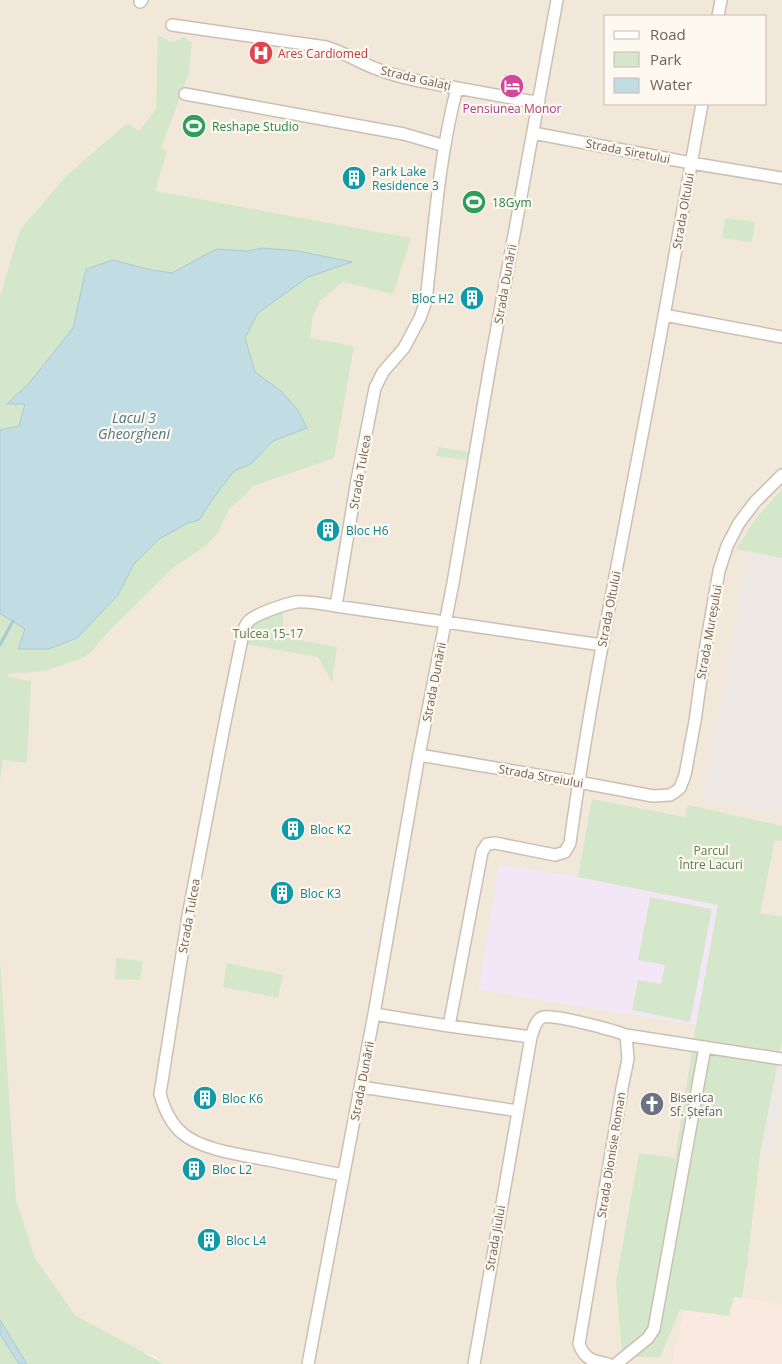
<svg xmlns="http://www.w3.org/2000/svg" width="782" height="1364" viewBox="0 0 782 1364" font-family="'Open Sans',sans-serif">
<rect width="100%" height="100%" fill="#fbf6eb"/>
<path fill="#f2e8da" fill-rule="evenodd" d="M0 0H782V1364H162L156 1357 142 1352 75 1315 61 1297 53 1283 26 1246 0 1136V781L8 674 0 673ZM606 16H766V104H606Z"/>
<path fill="#fae9e0" d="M734 1296 782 1304V1364H672L684 1310 728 1316Z"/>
<path fill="#ede8e3" d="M749 552 782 558V816L701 801Z
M782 1040V1108L773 1156 760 1154Z"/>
<path fill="#f3e7f7" d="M499 865 568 875 718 904 696 1025 479 990Z"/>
<path fill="#d4e7ca" d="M158 35 171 42 178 40 183 37 192 42 189 73 161 148 167 152 155 191 411 238 393 294 343 282 320 301 313 316 310 338 354 346 334 458 253 486 248 492 229 509 218 533 204 547 174 567 110 630 90 653 83 658 45 671 8 674V677L31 681 27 763 3 760 0 781V297L20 230 66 176 127 123 139 131 156 109Z
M725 218 755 222 752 242 722 238Z
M438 447 468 452 466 460 436 456Z
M782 489V558L736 549 757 517Z
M283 611V637L337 647 332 682 318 657 246 644 249 628 254 623Z
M592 799 685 817 688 805 782 826V841L775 840 760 913 782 917V1040L760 1154 747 1265 742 1298 734 1297 729 1316 684 1310 680 1309 660 1357H633L622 1352 616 1282 639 1153 675 1158 696 1025 718 905 578 877Z
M650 897 712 909 690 1022 632 1010 638 980 661 984 665 965 638 960Z
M0 958 16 1200 35 1258 75 1315 161 1362 162 1364H0Z
M116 958 143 961 140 980 115 979Z
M227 963 283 975 278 998 223 987Z"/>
<path fill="#c1dce3" stroke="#a8cad4" d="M262 248 298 251 352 262 308 277 258 313 245 338 255 372 281 391 298 410 307 428 273 441 251 464 234 471 212 500 199 520 188 523 159 539 134 564 118 595 77 638 49 649H18L25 629 1 614H0V430L19 426 25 404H7L30 382 73 328 86 269 113 260 151 270 172 273 216 249 248 251Z
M0 1320 27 1364H19L0 1334Z"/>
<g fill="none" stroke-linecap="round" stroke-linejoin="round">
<path stroke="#a8cad4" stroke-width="3" d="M0 645 13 621"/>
<g stroke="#ccbfb2" stroke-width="14">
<path id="minor" d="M140 2 142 0
M718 16 721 0
M172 25 326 47C344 52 360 63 377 69 402 79 430 83 457 88
M185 94 404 134 445 146
M533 133 691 163 782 178
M664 315 782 337
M336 606 357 480 375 388 383 372 404 348 420 318 426 301C434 231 439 156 457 88L529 101H539
M419 755 578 782 653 796 670 795 675 792 680 788 685 775 695 721 704 657 719 571 727 546 739 523 755 502 782 475
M374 1014 449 1026 531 1037
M449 1026 482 852 487 844 495 843 555 855 565 852 570 843C588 710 615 578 640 446 662 332 681 218 702 104
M361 1087 518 1111
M343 1175C318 1170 293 1165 268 1160 243 1155 201 1150 182 1133 170 1123 164 1108 160 1094L188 916 224 727 244 629C245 627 246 624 248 622 254 614 286 604 296 602 309 601 323 604 336 606L602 645
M308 1364 374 1014 419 755 453 583 490 366 557 0
M474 1364 531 1037C533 1031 536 1019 543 1017 554 1014 613 1030 626 1035L782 1059
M608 1364C593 1361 585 1360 579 1344L622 1088 628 1059 626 1035
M616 1364 648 1338 654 1329 705 1047"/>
</g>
<use href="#minor" stroke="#fff" stroke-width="11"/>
</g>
<defs>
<g id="hospital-disc" transform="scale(1.25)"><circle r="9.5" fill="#e0444e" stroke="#fdf9f1"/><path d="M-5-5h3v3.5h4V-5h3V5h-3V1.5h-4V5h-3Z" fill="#fff"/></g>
<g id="hotel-disc" transform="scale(1.25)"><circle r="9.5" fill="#d1479c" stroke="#fdf9f1"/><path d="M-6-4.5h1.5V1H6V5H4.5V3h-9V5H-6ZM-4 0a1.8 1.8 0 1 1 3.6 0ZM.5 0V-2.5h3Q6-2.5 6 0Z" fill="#fff"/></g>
<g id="stadium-disc" transform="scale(1.25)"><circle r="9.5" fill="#2e9e5b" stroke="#fdf9f1"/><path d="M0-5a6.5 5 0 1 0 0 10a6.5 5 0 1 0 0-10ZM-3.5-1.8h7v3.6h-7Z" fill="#fff"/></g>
<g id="building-disc" transform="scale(1.25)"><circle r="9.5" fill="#0f9aa8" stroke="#fdf9f1"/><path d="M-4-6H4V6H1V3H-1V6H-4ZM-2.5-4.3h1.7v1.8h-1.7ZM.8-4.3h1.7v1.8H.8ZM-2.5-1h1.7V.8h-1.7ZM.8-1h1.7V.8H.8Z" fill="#fff"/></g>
<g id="church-disc" transform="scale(1.25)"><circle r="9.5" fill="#6b7280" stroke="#fdf9f1"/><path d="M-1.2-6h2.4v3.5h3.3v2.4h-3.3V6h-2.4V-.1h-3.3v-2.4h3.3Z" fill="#fff"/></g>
</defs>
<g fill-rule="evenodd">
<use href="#hospital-disc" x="261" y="53"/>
<use href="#hotel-disc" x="512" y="86"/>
<use href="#stadium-disc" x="194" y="126"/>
<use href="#building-disc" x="354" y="178"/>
<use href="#stadium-disc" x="474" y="202"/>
<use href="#building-disc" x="472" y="298"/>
<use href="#building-disc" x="328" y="530"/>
<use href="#building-disc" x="293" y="829"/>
<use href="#building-disc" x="282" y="893"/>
<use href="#building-disc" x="205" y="1098"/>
<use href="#church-disc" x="652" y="1104"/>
<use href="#building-disc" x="194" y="1169"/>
<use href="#building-disc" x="209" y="1240"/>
</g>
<g text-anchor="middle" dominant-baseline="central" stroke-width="4.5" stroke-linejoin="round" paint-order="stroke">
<g font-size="12" fill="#be3a42" stroke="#fdf9f1" text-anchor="start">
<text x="278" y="53">Ares Cardiomed</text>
</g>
<g font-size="12" fill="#735f50" stroke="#fdf9f1">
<text transform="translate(416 78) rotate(13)">Strada Galați</text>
<text transform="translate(628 151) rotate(11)">Strada Siretului</text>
<text transform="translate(683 211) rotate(-80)">Strada Oltului</text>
<text transform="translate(505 284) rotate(-80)">Strada Dunării</text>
<text transform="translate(360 472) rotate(-80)">Strada Tulcea</text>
<text transform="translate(609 609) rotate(-79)">Strada Oltului</text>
<text transform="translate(709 632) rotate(-80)">Strada Mureșului</text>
<text transform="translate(434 682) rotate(-79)">Strada Dunării</text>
<text transform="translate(541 776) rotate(10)">Strada Streiului</text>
<text transform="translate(189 916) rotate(-80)">Strada Tulcea</text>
<text transform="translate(362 1081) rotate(-79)">Strada Dunării</text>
<text transform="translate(611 1155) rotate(-81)">Strada Dionisie Roman</text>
<text transform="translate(495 1238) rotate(-80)">Strada Jiului</text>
</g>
<g font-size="12" fill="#b23c85" stroke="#fdf9f1">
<text x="512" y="108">Pensiunea Monor</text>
</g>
<g font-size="12" fill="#27864d" stroke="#fdf9f1" text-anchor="start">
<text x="212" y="126">Reshape Studio</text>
<text x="492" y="202">18Gym</text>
</g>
<g font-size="12" fill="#0d838f" stroke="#fdf9f1" text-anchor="start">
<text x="372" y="171">Park Lake<tspan x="372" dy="14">Residence 3</tspan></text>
<text x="454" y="298" text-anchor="end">Bloc H2</text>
<text x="346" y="530">Bloc H6</text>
<text x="310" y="829">Bloc K2</text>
<text x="300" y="893">Bloc K3</text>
<text x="222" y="1098">Bloc K6</text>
<text x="212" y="1169">Bloc L2</text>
<text x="226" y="1240">Bloc L4</text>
</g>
<g font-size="12" fill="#577d4c" stroke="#fdf9f1">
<text x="268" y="633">Tulcea 15-17</text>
<text x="711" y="850">Parcul<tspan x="711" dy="14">Între Lacuri</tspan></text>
</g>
<g font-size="12" fill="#5b616d" stroke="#fdf9f1" text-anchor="start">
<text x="670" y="1097">Biserica<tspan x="670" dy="14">Sf. Ștefan</tspan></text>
</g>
<g font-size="14" font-style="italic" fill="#4c7784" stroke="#fdf9f1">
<text x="134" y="417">Lacul 3<tspan x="134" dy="16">Gheorgheni</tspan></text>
</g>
</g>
<rect x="604" y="15" width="162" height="90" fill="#fdf9f1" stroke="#c6bbb1"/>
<rect x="614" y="31" width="25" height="8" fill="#ffffff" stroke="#c6bbb1"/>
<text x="650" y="40" font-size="15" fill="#735f50">Road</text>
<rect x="614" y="52" width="25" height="15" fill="#d4e7ca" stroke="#c6bbb1"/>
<text x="650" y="65" font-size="15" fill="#735f50">Park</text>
<rect x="614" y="78" width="25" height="15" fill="#c1dce3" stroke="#c6bbb1"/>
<text x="650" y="90" font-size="15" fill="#735f50">Water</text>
</svg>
